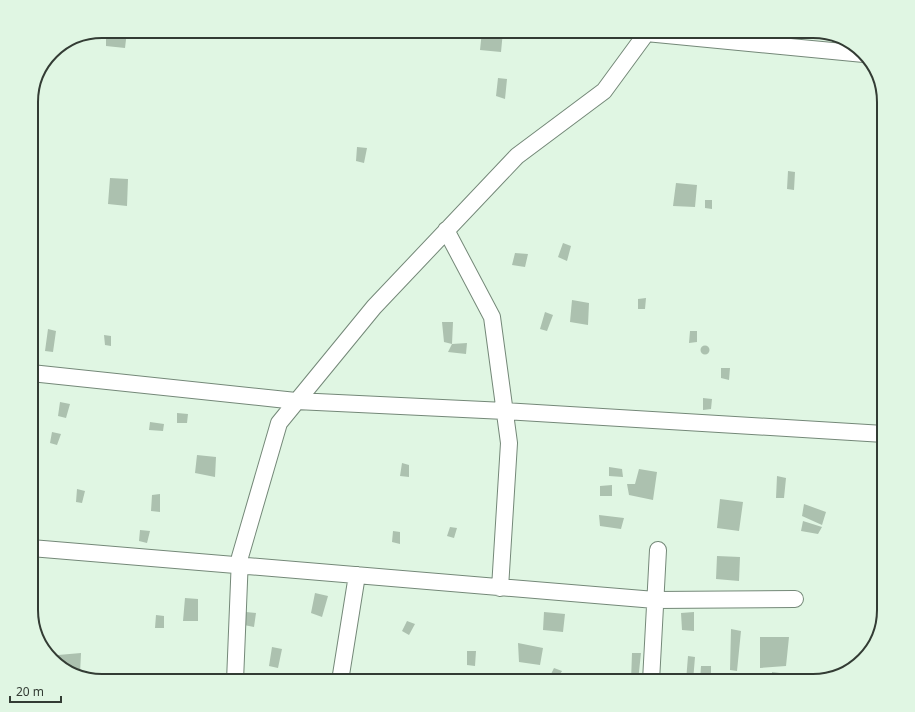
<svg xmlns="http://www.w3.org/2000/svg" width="915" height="712" viewBox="0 0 915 712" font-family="'Noto Sans',sans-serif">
<rect width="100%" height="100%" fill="#e0f6e3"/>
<path fill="#acc1af" d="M106 31H127L125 48 106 46Z
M482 31H503L501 52 480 50Z
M498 78 507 79 505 99 496 96Z
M357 147 367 148 364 163 356 161Z
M788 171 795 172 794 190 787 189Z
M110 178 128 179 127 206 108 204Z
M676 183 697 185 695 207 673 206Z
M705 200H712V209L705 208Z
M563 243 571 246 567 261 558 257Z
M515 253 528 254 525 267 512 265Z
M646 298 645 309H638V299Z
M572 300 589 303 588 325 570 322Z
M545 312 553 315 547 331 540 329Z
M442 322H453L452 344 444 342Z
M48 329 56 331 53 352 45 351Z
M690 331H697V342L689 343Z
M104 335 111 336V346L105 345Z
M467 343 466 354 448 352 452 344Z
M700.5 350a4.5 4.5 0 1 1 9 0a4.5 4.5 0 1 1-9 0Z
M721 368H730L729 380 721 378Z
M703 398 712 399 711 409 703 410Z
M60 402 70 404 66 418 58 416Z
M177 413 188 414 187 423H177Z
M150 422 164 424 163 431 149 430Z
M52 432 61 434 57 445 50 443Z
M197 455 216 457 215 477 195 473Z
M402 463 409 465V477L400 476Z
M609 467 622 469 623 477 609 476Z
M639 469 657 472 653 500 629 495 627 484H635Z
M777 476 786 478 784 498H776Z
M612 485V496H600V486Z
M77 489 85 491 82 503 76 502Z
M160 494V512L151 511 152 495Z
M720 499 743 502 739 531 717 528Z
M804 504 826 512 822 525 802 516Z
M599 515 624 518 621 529 600 526Z
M803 521 822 527 818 534 801 531Z
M450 527 457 528 454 538 447 536Z
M140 530 150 531 147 543 139 541Z
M393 531 400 532V544L392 542Z
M717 556 740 557 739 581 716 579Z
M315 593 328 596 322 617 311 613Z
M185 598 198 599V621H183Z
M246 612 256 613 254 627 244 625Z
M544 612 565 614 563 632 543 630Z
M694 612V631L682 630 681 613Z
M156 615 164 616V628H155Z
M407 621 415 624 409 635 402 631Z
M731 629 741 631 737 671 730 670Z
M760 637H789L786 666 760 668Z
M518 643 543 648 540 665 519 662Z
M272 647 282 649 278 668 269 666Z
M467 651H476L475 666 467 665Z
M81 653 80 674 59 666 58 655Z
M632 653H641L638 681H631Z
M688 656 695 657 693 681H686Z
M701 666H711V681H700Z
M554 668 562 671 556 681 549 678Z
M772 672 788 674 787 681H772Z"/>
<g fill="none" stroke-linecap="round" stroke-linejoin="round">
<g stroke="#748878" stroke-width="18">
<path id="street" d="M646 33 864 54
M446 230 492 317 509 443 500 588
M31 373 296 401 505 411 884 434
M31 548 655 600 795 599
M235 681 240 557 279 423 374 307 517 156 604 91 648 31
M340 681 357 575
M651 681 658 550"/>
</g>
<use href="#street" stroke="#fff" stroke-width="16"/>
</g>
<path d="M0 0H915V712H0ZM102 38H813A64 64 0 0 1 877 102V610A64 64 0 0 1 813 674H102A64 64 0 0 1 38 610V102A64 64 0 0 1 102 38Z" fill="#e0f6e3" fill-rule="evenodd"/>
<path fill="none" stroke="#333c34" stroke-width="2" d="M102 38H813A64 64 0 0 1 877 102V610A64 64 0 0 1 813 674H102A64 64 0 0 1 38 610V102A64 64 0 0 1 102 38Z"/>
<path d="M10 696v6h51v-6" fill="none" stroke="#333c34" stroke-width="2"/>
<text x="16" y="696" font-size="12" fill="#333c34" stroke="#e0f6e3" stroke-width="3" paint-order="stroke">20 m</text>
</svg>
